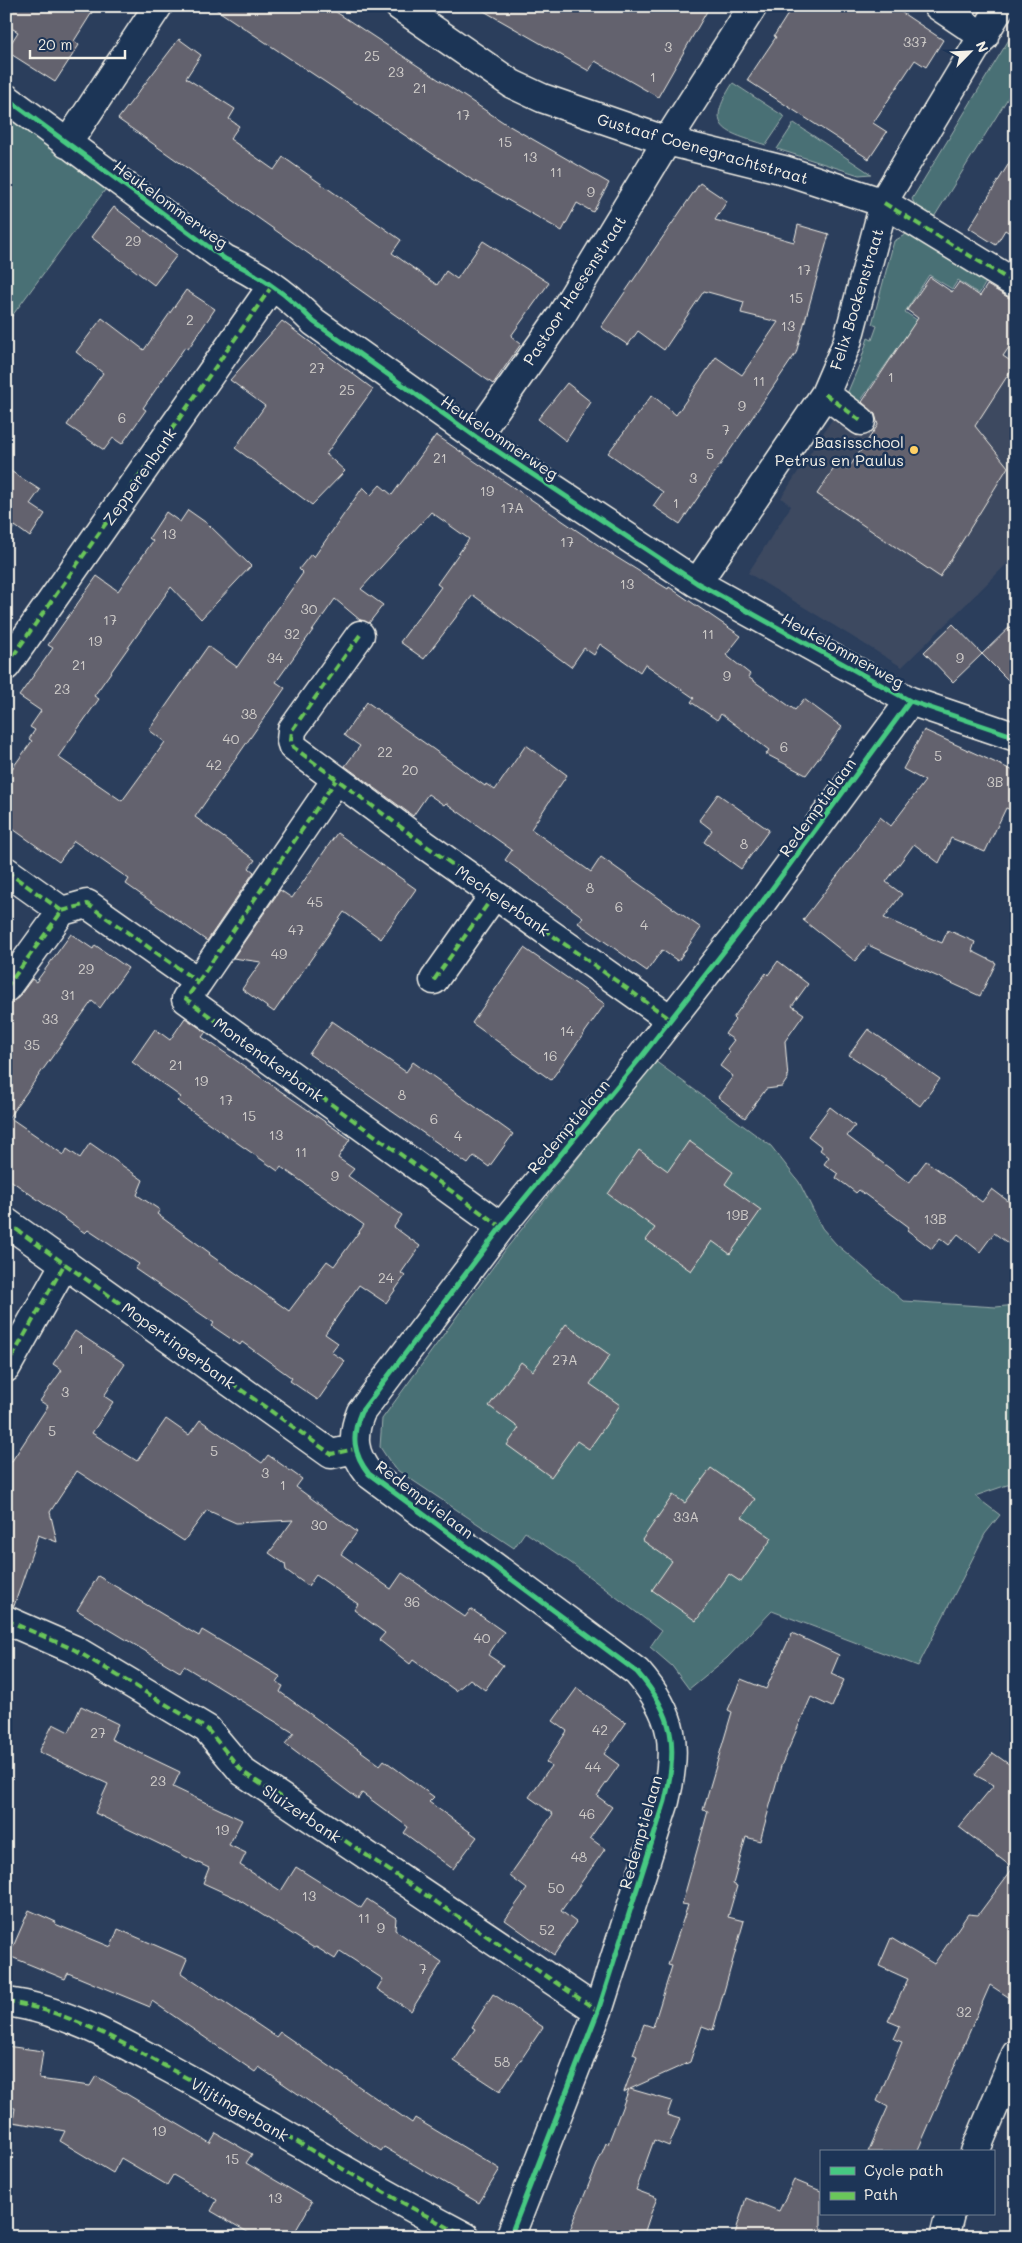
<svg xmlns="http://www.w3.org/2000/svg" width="1022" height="2243" viewBox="0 0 1022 2243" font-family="Mali,sans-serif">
<rect width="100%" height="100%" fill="#2b3e5c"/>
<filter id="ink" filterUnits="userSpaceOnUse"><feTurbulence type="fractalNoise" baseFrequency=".02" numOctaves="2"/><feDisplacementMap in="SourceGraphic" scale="10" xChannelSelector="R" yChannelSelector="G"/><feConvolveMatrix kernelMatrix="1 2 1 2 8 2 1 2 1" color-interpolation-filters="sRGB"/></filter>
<g filter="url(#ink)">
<path fill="#3c4961" d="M930 277 952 292 980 296 988 284 1016 302V555L902 667 748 573 791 506 781 498 844 401 857 410 898 348 900 349 920 319 907 310Z"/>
<path fill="#487075" stroke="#9eb0ae" d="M1016 28V85L931 222 919 213 912 199Z
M733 83 785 117 766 145C725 132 703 129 733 83Z
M6 111 108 186 6 324Z
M794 123 871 174 859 175 777 149Z
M910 232 988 279 979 294 958 280 952 289 929 275 905 312 917 320 855 409 844 401 860 363 868 338 872 340 877 326 872 324 894 241Z
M655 1061 771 1146 799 1182 822 1228 836 1244 903 1301 996 1307 1016 1305V1482L975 1496 1000 1515 985 1534 918 1666 772 1611 727 1658 689 1689 672 1666 650 1647 661 1631 571 1563 525 1532 514 1548 394 1468 380 1447 382 1419 506 1249Z"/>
<path fill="#64626e" stroke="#f4f1e8" d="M6 6H96L74 41 79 45 55 82 6 51 18 32 6 25Z
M211 6H327L506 124 609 183 593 212 577 203 562 231 469 178Z
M475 6H710L658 97 595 61 589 71Z
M793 6H892L943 40 926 67 915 60 873 123 887 132 869 159 747 80 776 37 774 36Z
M179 39 201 55 186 78 235 109 229 119 239 126 230 139 274 170 283 157 401 240 392 253 437 285 446 271 457 279 483 241 549 283 511 336 521 344 493 384 118 119Z
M1016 152V237L1005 230 996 245 969 228Z
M700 183 727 201 715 220 794 242 798 225 829 234 796 353 680 524 653 506 663 492 608 453 652 395 676 415 716 357 742 375 778 322 741 313 744 302 704 291 664 350 638 331 628 345 601 327Z
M114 207 177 255 154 285 91 237Z
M930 277 952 292 959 282 980 296 987 285 1016 302V337L1003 356 1015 364 975 426 1008 467 940 577 817 494 838 462 848 469 878 425 875 414 862 402 918 318 907 310Z
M186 290 215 309 188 349 185 347 143 408 146 410 122 444 113 438 104 450 67 425 103 373 76 352 102 318 144 350Z
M282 321 373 389 326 454 345 471 312 505 235 448 265 406 230 380Z
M567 383 591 402 566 441 538 419Z
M436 435 616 557 668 589 669 587 741 636 726 655 750 674 748 677 795 710 804 699 842 727 806 775 766 754 769 750 721 714 717 720 691 702 694 698 645 664 640 672 600 644 594 655 584 648 571 667 473 595 424 659 400 642 441 587 437 584 469 539 431 512 361 589 383 605 369 623 360 620 335 599 276 682 285 688 195 817 255 860 249 868 254 872 207 941 126 884 129 879 74 841 59 862 6 824V777L32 741 29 739 35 730 30 727 41 711 19 696 53 648 48 645 97 576 118 591 153 541 149 538 166 512 180 522 188 510 208 524 251 566 201 619 171 587 94 696 99 699 58 757 122 801 165 742 149 730 208 646 237 667 303 573 299 569 311 554 314 557 363 487 371 495 380 485 392 495Z
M6 468 40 490 30 504 45 514 30 537 15 526 6 539Z
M1016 621V688L982 654Z
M953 624 982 654 953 682 924 652Z
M367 702 485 786 486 784 495 790 526 745 567 775 531 829 591 872 601 857 701 928 678 961 662 950 647 971 578 923 583 917 505 860 512 850 446 803 444 805 428 794 413 816 345 766 360 746 344 735Z
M924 730 1016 772V812L1006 808 985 852 951 838 939 863 914 844 886 882 902 894 884 918 942 943 948 930 975 942 972 951 996 963 980 996 868 945 855 961 803 920 861 845 860 844 880 817 891 826 925 781 903 769Z
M718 794 769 830 741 869 704 842 712 830 699 820Z
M337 833 416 889 381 939 344 912 274 1012 242 989 261 962 233 958 280 890 292 898Z
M71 934 93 949 95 945 128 968 100 1008 92 1001 9 1117 64 1155 67 1149 80 1158 90 1143 143 1180 137 1195 160 1210 157 1214 210 1253 209 1254 289 1311 327 1261 334 1266 364 1225 281 1167 278 1171 177 1101 181 1097 132 1062 155 1029 170 1040 185 1018 206 1032 202 1037 350 1139 338 1158 354 1169 348 1176 402 1215 394 1227 420 1246 401 1273 405 1276 386 1303 359 1285 325 1334 338 1343 331 1352 345 1361 318 1400 290 1381 292 1378 242 1342 240 1345 212 1326 214 1323 135 1269 139 1264 88 1230 85 1233 6 1177V1004L18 998 32 979 36 982Z
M524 948 605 1004 551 1080 472 1023Z
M778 961 808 984 792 1006 804 1014 785 1041 788 1078 782 1087 766 1089 745 1118 718 1097 733 1076 720 1066 730 1052 727 1049 734 1040 725 1034 735 1020 733 1018 766 973 768 975Z
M332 1021 406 1072 413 1062 513 1134 489 1167 474 1156 468 1164 309 1054Z
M868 1029 940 1079 920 1106 885 1080 886 1079 849 1055Z
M830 1107 855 1126 847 1136 909 1183 926 1161 982 1202 992 1189 1016 1207V1249L994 1233 980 1252 958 1234 949 1245 940 1238 932 1249 907 1230 909 1227 859 1190 856 1193 846 1185 836 1178 838 1174 824 1164 829 1157 820 1150 822 1147 808 1136Z
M689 1141 733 1172 725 1184 761 1210 730 1254 712 1241 691 1271 646 1240 655 1228 608 1194 639 1150 668 1171Z
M566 1324 610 1355 590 1384 620 1405 589 1449 577 1441 551 1477 507 1445 519 1428 489 1406 521 1362 533 1371Z
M75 1331 125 1364 104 1396 113 1402 92 1433 137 1461 166 1419 189 1435 200 1420 262 1463 268 1455 302 1479 296 1487 357 1532 341 1554 391 1589 402 1573 465 1617 471 1609 504 1632 488 1655 503 1665 485 1690 470 1679 456 1691 413 1660 410 1664 379 1640 385 1633 354 1610 358 1604 316 1575 308 1586 286 1570 285 1564 269 1553 293 1520 236 1523 207 1510 184 1541 77 1471 50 1512 57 1542 38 1535 14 1606 6 1605V1470L48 1406 40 1401 62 1370 53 1364Z
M711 1468 755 1499 742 1517 772 1538 741 1582 729 1574 696 1621 652 1590 672 1561 642 1540 673 1495 685 1503Z
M98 1576 199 1636 202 1630 281 1677 277 1683 283 1686 280 1692 380 1765 384 1760 434 1797 429 1802 477 1837 453 1869 404 1833 408 1827 362 1793 358 1799 285 1744 294 1733 184 1666 180 1672 77 1610Z
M792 1633 839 1655 831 1674 844 1680 832 1707 811 1697 781 1766 760 1841 746 1837 733 1884 737 1886 728 1917 744 1921 713 2030 702 2026 690 2062 630 2089 672 2101 667 2115 680 2119 669 2146 654 2140 636 2190 657 2198 651 2213 643 2237H567L606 2143 608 2144 629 2089 624 2092 637 2056 633 2054 644 2024 653 2027 672 1966 668 1965 688 1905 682 1904 708 1811 703 1810 732 1712 728 1710 741 1679 766 1689Z
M577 1688 626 1723 604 1754 619 1765 597 1796 612 1807 590 1838 605 1849 561 1911 576 1922 554 1955 505 1920 527 1889 511 1877 510 1875 553 1814 529 1797 551 1766 546 1762 567 1731 553 1721Z
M81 1706 118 1724 111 1739 180 1772 173 1787 242 1820 229 1845 246 1853 240 1865 281 1891 296 1867 361 1908 367 1899 396 1918 395 1930 442 1962 411 2011 377 1989 383 1979 340 1951 335 1959 316 1947 314 1948 236 1898 203 1883 209 1868 95 1813 108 1784 39 1752 53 1724 69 1732Z
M993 1753 1010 1765 1016 1758V2002L990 1985 917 2152H868L888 2107 877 2101 902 2042 894 2039 900 2026 888 2021 908 1979 879 1966 891 1938 934 1964 968 1914 978 1915 1013 1868 959 1827 994 1785 975 1775Z
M29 1910 56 1922 55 1924 111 1947 118 1929 187 1959 181 1973 276 2037 280 2032 412 2123 415 2118 500 2169 479 2203 384 2147 381 2151 259 2067 255 2072 152 2001 150 2007 68 1973 65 1979 9 1956Z
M493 1994 543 2027 500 2091 454 2061 475 2029 472 2027Z
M6 2046 43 2051 39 2079 90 2086 96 2076 210 2143 216 2133 252 2154 246 2163 312 2202 292 2237H256L211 2211 217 2200 173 2175 167 2185 121 2158 113 2173 60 2141 65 2131 13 2122 15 2108 6 2107Z
M794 2180 821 2191V2228L840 2237H734L746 2198 779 2211Z"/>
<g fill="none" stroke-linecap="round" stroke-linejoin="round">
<g stroke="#f4f1e8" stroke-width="31">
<path id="street" d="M399 6 512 84 542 98 667 141 784 170 884 203 1016 284
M938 6 984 37
M6 98 225 259C259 274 289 296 314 322L476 437 697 583 910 701 1016 737
M67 144 158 6
M825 394 861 421
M476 437 561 316 667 141 753 6
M697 583 825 394 847 343 884 203 889 192 1001 6
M360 635 292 730 291 741 293 747 425 845 670 1019
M6 666 272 286
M6 871 62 911
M434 980 494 895
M198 982 336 780
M6 988 62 911 87 904 198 982 186 999 501 1227
M6 1222 331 1454 355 1449
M6 1368 65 1263
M6 1620 75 1650 207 1729 243 1772 598 2011
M6 2002C62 2009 114 2038 163 2065 210 2090 255 2117 301 2144 355 2177 410 2207 466 2237
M975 2152 1016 2054
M510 2237 598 2011 665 1801C678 1747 675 1715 637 1672L369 1474C353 1454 351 1436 361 1412L501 1227 642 1056 757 909 910 701
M944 2237 950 2214"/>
</g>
<use href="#street" stroke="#1d3557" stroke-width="28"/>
<path stroke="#6ac65a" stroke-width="4" stroke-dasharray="8 4" stroke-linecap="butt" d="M884 203 1016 284
M825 394 861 421
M360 635 292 730 291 741 293 747 425 845 670 1019
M6 666 272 286
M6 871 62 911
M434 980 494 895
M198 982 336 780
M6 988 62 911 87 904 198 982 186 999 501 1227
M6 1222 331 1454 355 1449
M6 1368 65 1263
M6 1620 75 1650 207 1729 243 1772 598 2011
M6 2002C62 2009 114 2038 163 2065 210 2090 255 2117 301 2144 355 2177 410 2207 466 2237"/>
<g stroke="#1d3557" stroke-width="8">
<path id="cycleway" d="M6 98 225 259C259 274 289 296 314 322L476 437 697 583 910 701 1016 737
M510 2237 598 2011 665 1801C678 1747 675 1715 637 1672L369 1474C353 1454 351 1436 361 1412L501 1227 642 1056 757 909 910 701"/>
</g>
<use href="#cycleway" stroke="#46c982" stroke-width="5"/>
</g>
</g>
<circle fill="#ffd166" stroke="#1d3557" stroke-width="2" cx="914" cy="450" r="5"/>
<g text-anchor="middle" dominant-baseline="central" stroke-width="5" stroke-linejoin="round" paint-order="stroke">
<g font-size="14" fill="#d0cdca">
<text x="915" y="41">337</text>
<text x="668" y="46">3</text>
<text x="372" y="55">25</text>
<text x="396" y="71">23</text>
<text x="653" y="76">1</text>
<text x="420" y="87">21</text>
<text x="463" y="114">17</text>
<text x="505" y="141">15</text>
<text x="530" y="156">13</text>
<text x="556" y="171">11</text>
<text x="591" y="191">9</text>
<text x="133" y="240">29</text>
<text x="804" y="269">17</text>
<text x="796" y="297">15</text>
<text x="190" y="319">2</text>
<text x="788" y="325">13</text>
<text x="317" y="367">27</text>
<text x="891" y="376">1</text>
<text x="759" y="380">11</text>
<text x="347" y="389">25</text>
<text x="742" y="405">9</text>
<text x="122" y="417">6</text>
<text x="726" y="429">7</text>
<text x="710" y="453">5</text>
<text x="440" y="457">21</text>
<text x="693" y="477">3</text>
<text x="487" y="490">19</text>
<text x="676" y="502">1</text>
<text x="512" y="507">17A</text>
<text x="169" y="533">13</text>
<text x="567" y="541">17</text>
<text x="627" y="583">13</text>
<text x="309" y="608">30</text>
<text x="110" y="619">17</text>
<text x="292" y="633">32</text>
<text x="708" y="633">11</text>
<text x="95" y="640">19</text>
<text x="275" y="657">34</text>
<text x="960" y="657">9</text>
<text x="79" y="664">21</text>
<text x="727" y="675">9</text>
<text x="62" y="688">23</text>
<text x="249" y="713">38</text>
<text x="231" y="738">40</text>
<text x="784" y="746">6</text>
<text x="385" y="751">22</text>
<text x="938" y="755">5</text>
<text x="214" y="764">42</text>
<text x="410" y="769">20</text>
<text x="995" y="781">3B</text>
<text x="744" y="843">8</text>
<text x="590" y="887">8</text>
<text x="315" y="901">45</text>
<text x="619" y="906">6</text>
<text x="644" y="924">4</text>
<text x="296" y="929">47</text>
<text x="279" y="953">49</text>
<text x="86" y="968">29</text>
<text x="68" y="994">31</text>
<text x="50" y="1018">33</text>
<text x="567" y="1030">14</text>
<text x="32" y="1044">35</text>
<text x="550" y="1055">16</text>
<text x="176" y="1064">21</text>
<text x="201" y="1080">19</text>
<text x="402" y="1094">8</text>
<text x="226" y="1099">17</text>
<text x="249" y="1115">15</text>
<text x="434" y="1118">6</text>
<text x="276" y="1134">13</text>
<text x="458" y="1135">4</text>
<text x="301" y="1151">11</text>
<text x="335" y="1175">9</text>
<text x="737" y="1214">19B</text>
<text x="935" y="1218">13B</text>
<text x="386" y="1277">24</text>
<text x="81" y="1348">1</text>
<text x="565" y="1359">27A</text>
<text x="65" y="1391">3</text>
<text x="52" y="1430">5</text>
<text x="214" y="1450">5</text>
<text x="265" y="1472">3</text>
<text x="283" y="1484">1</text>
<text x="686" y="1516">33A</text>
<text x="319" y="1524">30</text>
<text x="412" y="1601">36</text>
<text x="482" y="1637">40</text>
<text x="600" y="1729">42</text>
<text x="98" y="1732">27</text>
<text x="593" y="1766">44</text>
<text x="158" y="1780">23</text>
<text x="587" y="1813">46</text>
<text x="222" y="1829">19</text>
<text x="579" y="1856">48</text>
<text x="556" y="1887">50</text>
<text x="309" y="1895">13</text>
<text x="364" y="1917">11</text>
<text x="381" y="1927">9</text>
<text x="547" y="1929">52</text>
<text x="423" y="1968">7</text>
<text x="964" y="2011">32</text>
<text x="502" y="2061">58</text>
<text x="159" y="2130">19</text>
<text x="232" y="2158">15</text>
<text x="275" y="2197">13</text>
</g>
<g font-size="16" fill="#f4f1e8" stroke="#1d3557">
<text transform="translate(703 148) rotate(16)">Gustaaf Coenegrachtstraat</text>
<text transform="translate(171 204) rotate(36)">Heukelommerweg</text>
<text transform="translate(574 290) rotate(-57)">Pastoor Haesenstraat</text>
<text transform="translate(856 299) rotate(-73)">Felix Bockenstraat</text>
<text transform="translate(500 437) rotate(34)">Heukelommerweg</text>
<text transform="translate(139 476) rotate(-55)">Zepperenbank</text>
<text transform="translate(843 650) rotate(29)">Heukelommerweg</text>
<text transform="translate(817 807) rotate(-54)">Redemptielaan</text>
<text transform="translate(503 900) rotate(35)">Mechelerbank</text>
<text transform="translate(269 1059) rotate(36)">Montenakerbank</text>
<text transform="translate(568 1126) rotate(-50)">Redemptielaan</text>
<text transform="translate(179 1345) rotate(36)">Mopertingerbank</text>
<text transform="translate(425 1499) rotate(37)">Redemptielaan</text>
<text transform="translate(302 1813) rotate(34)">Sluizerbank</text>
<text transform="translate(640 1832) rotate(-74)">Redemptielaan</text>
<text transform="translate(240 2109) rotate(30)">Vlijtingerbank</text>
</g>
<g font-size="16" fill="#f4f1e8" stroke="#1d3557" text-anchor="end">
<text x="904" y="441">Basisschool<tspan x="904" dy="18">Petrus en Paulus</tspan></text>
</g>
</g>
<rect width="1022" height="2243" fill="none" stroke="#1d3557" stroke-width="25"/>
<rect x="12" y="12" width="997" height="2218" fill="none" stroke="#f4f1e8" stroke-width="2" filter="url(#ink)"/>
<rect x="820" y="2150" width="175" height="65" fill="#1d3557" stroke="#738091"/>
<rect x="830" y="2167" width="25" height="8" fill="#46c982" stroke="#738091"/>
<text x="864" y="2176" font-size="15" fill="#f4f1e8">Cycle path</text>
<rect x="830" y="2192" width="25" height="8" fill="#6ac65a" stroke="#738091"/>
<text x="864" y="2200" font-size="15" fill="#f4f1e8">Path</text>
<g transform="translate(970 52) rotate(66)" stroke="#1d3557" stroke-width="4" paint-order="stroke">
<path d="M0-4L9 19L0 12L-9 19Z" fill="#f4f1e8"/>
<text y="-8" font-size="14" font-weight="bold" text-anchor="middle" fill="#f4f1e8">N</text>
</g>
<path d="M30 50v8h95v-8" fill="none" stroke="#f4f1e8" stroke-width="2.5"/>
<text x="38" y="50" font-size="15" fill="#f4f1e8" stroke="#1d3557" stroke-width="4" paint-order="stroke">20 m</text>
</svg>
